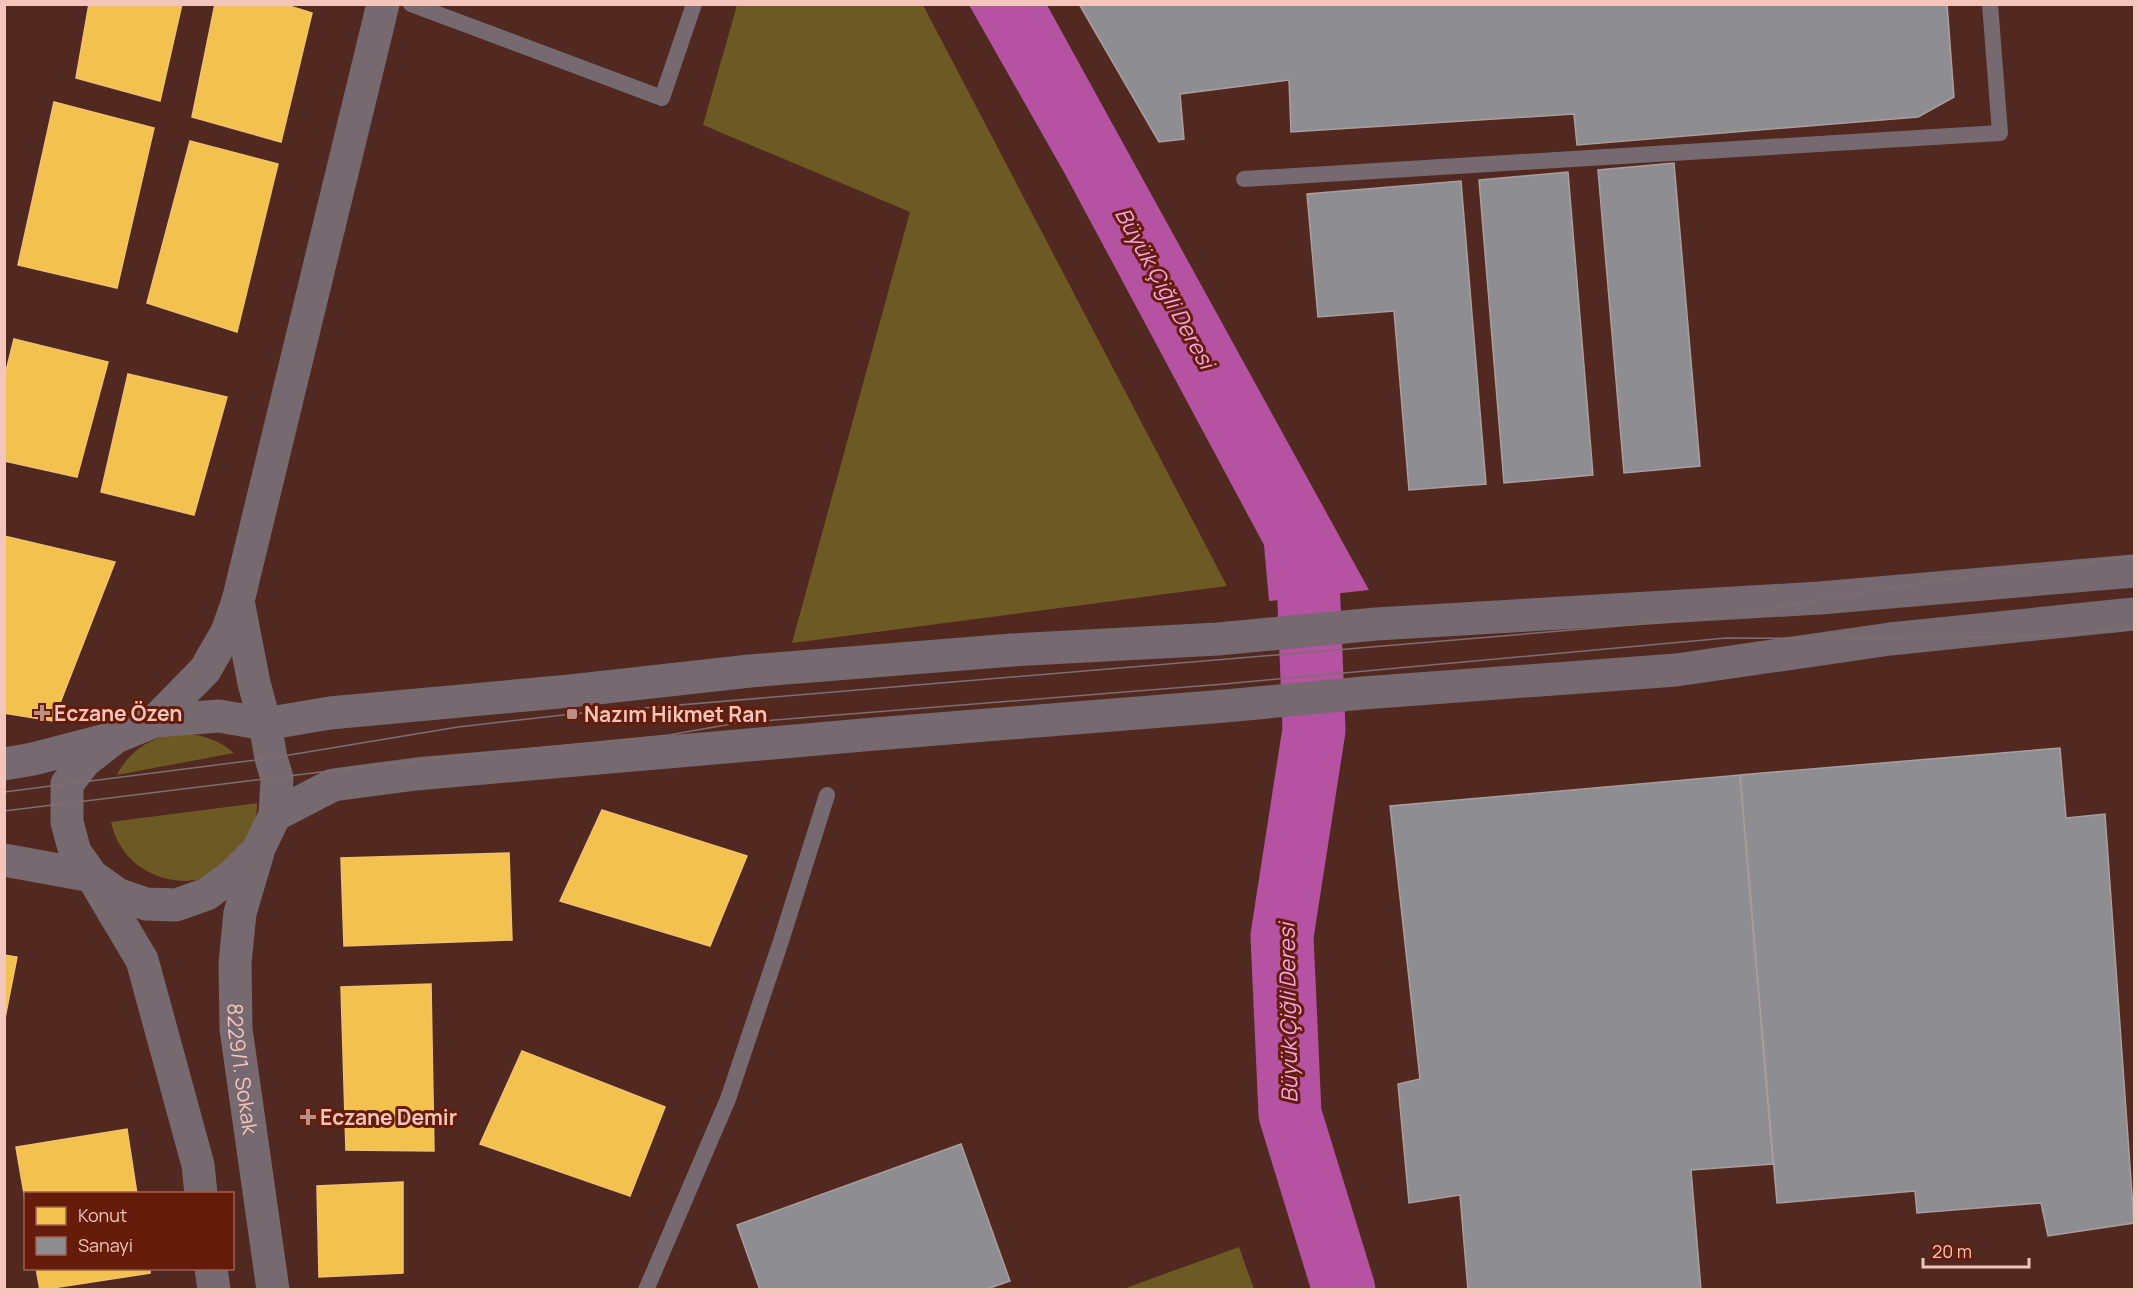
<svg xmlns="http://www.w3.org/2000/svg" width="2139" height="1294" viewBox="0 0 2139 1294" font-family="Manrope,sans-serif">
<rect width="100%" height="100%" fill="#512920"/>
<path fill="#6d5923" d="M737 5H923L1227 586 792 643 910 212 703 125Z
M172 733C195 733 216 737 234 753L117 775C129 751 147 741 172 733Z
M257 803C256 831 252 835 233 854 227 860 221 869 213 874 207 879 195 880 187 881 150 881 119 859 111 822Z
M1239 1247 1254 1289H1123Z"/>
<path fill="#b553a2" d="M969 5H1047L1369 590 1269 601 1264 545 1065 174Z"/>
<path fill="#f2c14e" stroke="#f3c26f" stroke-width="1.5" d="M89 4H182L160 101 76 78Z
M215 4H283L312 13 281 142 192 117Z
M54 102 154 128 117 288 18 265Z
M190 141 278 164 237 332 147 303Z
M14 339 108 362 77 477 4 461V379Z
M128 374 227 397 194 515 101 492Z
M4 536 115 562 53 721 4 713Z
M602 810 747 856 710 946 560 901Z
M509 853 512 940 344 946 341 858Z
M4 955 17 957 4 1023Z
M431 984 434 1151 346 1150 341 987Z
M522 1051 665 1107 630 1196 480 1144Z
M127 1129 137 1194H26V1205L16 1147Z
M403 1182V1273L319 1277 317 1186Z
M36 1268H150V1273L40 1290Z"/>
<path fill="#8d8d92" stroke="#ac9e9e" stroke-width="1.5" d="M1079 4H1947L1954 97 1918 117 1577 145 1574 114 1291 132 1289 80 1180 94 1184 139 1159 142Z
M1674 163 1700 466 1624 473 1598 170Z
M1568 172 1593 475 1504 483 1479 180Z
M1461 181 1486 484 1409 490 1394 311 1318 317 1307 194Z
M2060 748 2066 818 2105 814 2134 1223 2048 1236 2041 1203 1917 1213 1915 1191 1777 1203 1740 775Z
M1740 775 1773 1164 1691 1170 1701 1290H1468L1460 1195 1409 1203 1398 1084 1420 1079 1390 806Z
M961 1144 1010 1281 984 1290H760L737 1225Z"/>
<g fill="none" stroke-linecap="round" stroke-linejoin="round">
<path stroke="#b553a2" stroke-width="63" d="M1288 514 1299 534 1308 577 1314 730 1282 936 1290 1114 1344 1290"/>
<path stroke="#766970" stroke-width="16" d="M411 4 662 98 694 4
M1244 179 2000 133 1990 4
M646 1290 728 1099 781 941 827 795"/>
<path stroke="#766970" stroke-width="33" d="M238 601 383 4"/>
<g stroke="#766970" stroke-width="33">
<path d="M238 601 254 683 265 724 330 713 570 691 750 671 1012 650 1218 639 1376 624 1820 598 2134 571"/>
<path d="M219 716 265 724 271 758 277 778 275 815 258 850 233 875 207 894 176 905 146 904 117 894 92 876 75 852 67 822V784L85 761 116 737 155 721Z"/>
<path d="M155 721 205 670 227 632 238 601"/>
<path d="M4 764 33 759 106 740"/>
<path d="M275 815 333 785 416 774 875 734 1225 706 1363 693 1676 670 1890 639 2134 614"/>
<path id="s1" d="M258 852 240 913 235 963 236 1029 273 1290"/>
<path d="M4 860 92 876 142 960 198 1165 201 1194"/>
<path d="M211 1268 214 1290"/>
</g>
<path stroke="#806d70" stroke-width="1.5" d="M4 792 271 758 458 727 572 714 1727 617C1862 590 1998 571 2134 556
M4 811 435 758 669 735 737 723 1224 684 1726 638 1890 639 2040 636 2134 629"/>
</g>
<g fill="#bb8f85" stroke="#661c0b" stroke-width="2">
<path d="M39 704h6v6h6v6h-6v6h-6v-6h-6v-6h6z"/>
<rect x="566" y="708" width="12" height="12" rx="3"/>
<path d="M305 1108h6v6h6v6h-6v6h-6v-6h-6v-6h6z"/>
</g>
<g text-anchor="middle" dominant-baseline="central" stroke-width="6" stroke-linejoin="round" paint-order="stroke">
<g font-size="21" font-weight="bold" fill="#f4c6bb" stroke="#661c0b" text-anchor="start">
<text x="54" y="713">Eczane Özen</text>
<text x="584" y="714">Nazım Hikmet Ran</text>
<text x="320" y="1117">Eczane Demir</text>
</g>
<g font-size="21" fill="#f4c6bb" stroke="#661c0b">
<text stroke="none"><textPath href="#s1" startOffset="220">8229/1. Sokak</textPath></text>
</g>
<g font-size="22" font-style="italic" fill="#f4a7e5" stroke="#661c0b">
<text transform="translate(1165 288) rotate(61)">Büyük Çiğli Deresi</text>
<text transform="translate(1288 1013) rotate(-91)">Büyük Çiğli Deresi</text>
</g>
</g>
<rect width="2139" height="1294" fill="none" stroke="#f4c6bb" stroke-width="12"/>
<rect x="24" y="1192" width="210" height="78" fill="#661c0b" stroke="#9f6051" stroke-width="1.5"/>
<rect x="36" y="1207" width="30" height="18" fill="#f2c14e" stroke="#9f6051" stroke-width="1.5"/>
<text x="78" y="1222" font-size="18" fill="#f4c6bb">Konut</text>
<rect x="36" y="1237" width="30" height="18" fill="#8d8d92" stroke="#9f6051" stroke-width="1.5"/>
<text x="78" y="1252" font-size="18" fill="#f4c6bb">Sanayi</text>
<path d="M1923 1258v9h106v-9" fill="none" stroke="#f4c6bb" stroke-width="3"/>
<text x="1932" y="1258" font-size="18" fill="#f4c6bb" stroke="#661c0b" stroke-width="4.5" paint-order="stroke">20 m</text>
</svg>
